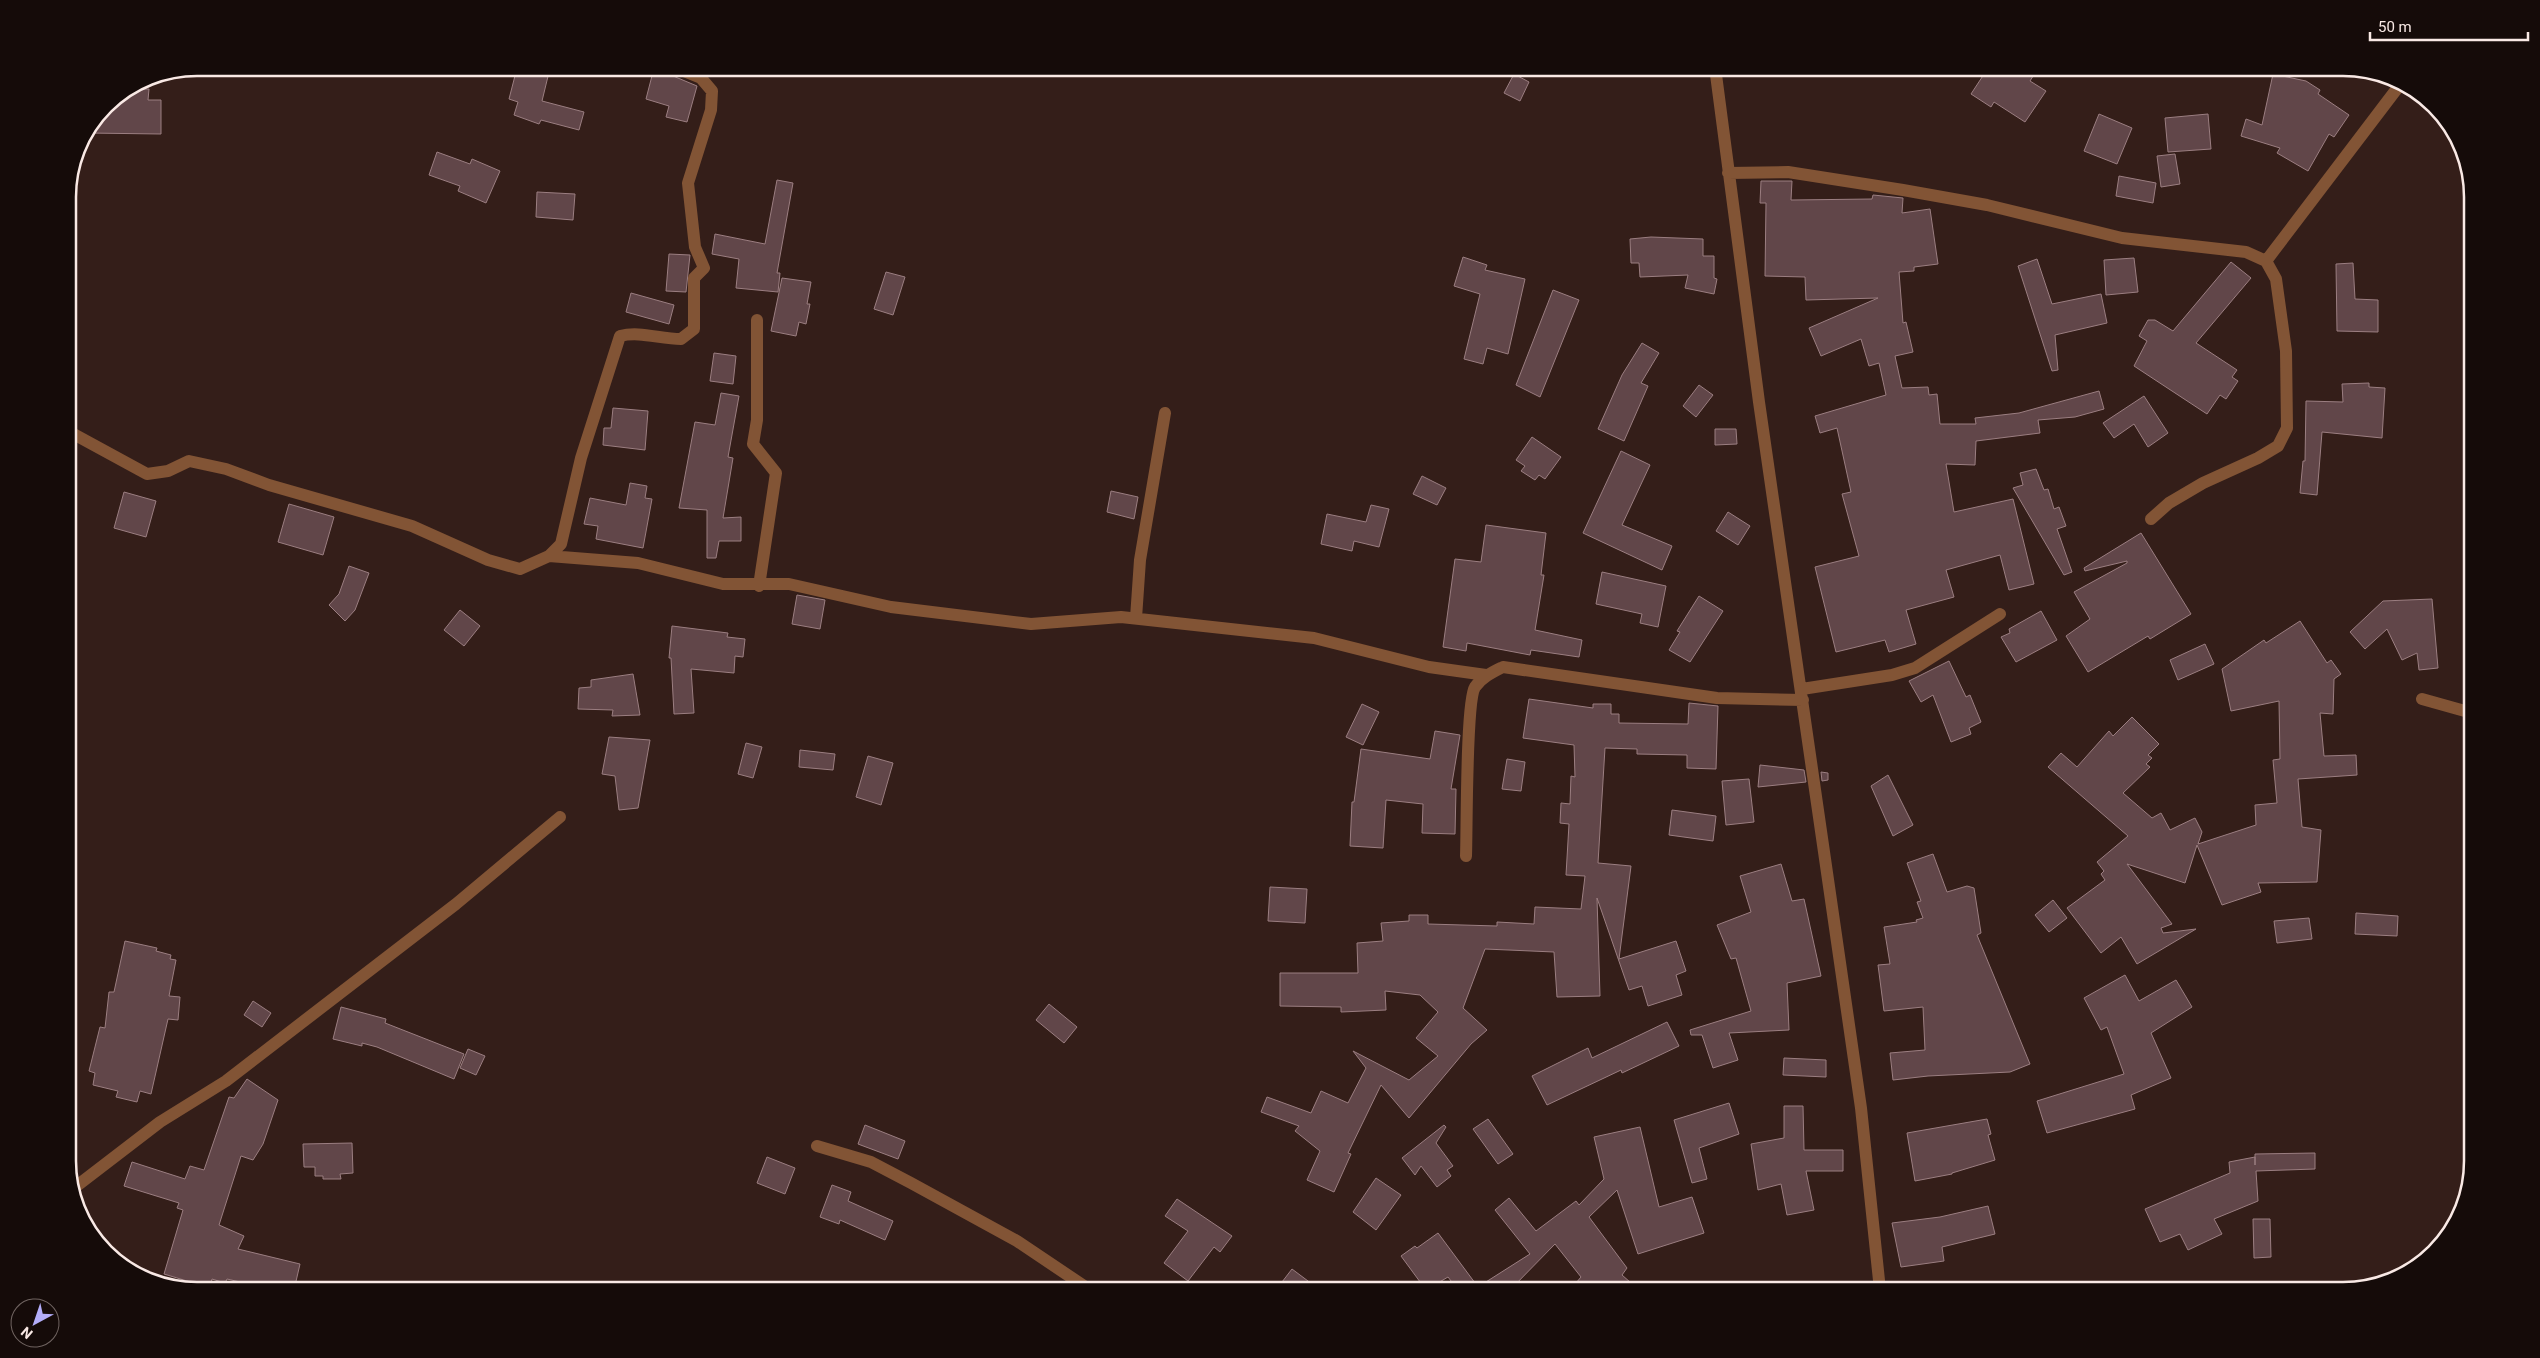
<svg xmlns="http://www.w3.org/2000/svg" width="2540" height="1358" viewBox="0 0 2540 1358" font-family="Roboto,sans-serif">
<rect width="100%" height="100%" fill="#341e19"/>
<path fill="#614649" stroke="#9b7e81" d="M517 68H550L542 101 584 112 579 130 541 120 539 124 514 115 518 102 509 99Z
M654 68 697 86 687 122 666 117 669 106 646 99Z
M1988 68H2038L2030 81 2046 91 2025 122 1994 102 1991 107 1971 94Z
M1514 74 1529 82 1520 101 1504 93Z
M2273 74 2306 81 2320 90 2318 94 2349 115 2334 137 2329 134 2308 171 2277 153 2280 148 2241 136 2246 119 2262 125Z
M130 89H149L148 100H161V134L87 133 106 105Z
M2099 114 2132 128 2117 164 2084 151Z
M2208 114 2211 149 2168 152 2165 118Z
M437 152 470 164 472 159 500 171 486 203 458 191 460 186 429 175Z
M2175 154 2180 184 2161 187 2157 156Z
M2119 176 2156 183 2153 203 2116 196Z
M777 180 793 183 777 273H780L778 292 736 288 739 259 712 254 715 234 765 244Z
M1761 181H1792L1791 200 1872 199 1873 195 1903 198 1902 213 1930 209 1938 264 1914 267V271L1899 272 1903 323 1906 322 1913 352 1895 356 1902 388 1928 387 1929 395 1937 394 1940 424H1976L1975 418 2019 413 2099 391 2104 409 2075 417 2038 420 2040 433 1976 441 1975 465 1946 464 1954 512 2013 499 2034 584 2009 590 2000 555 1946 570 1954 597 1906 610 1916 644 1889 652 1885 640 1836 652 1815 567 1859 556 1842 494 1851 492 1837 428 1820 433 1815 416 1886 395 1879 363 1869 366 1861 339 1821 356 1809 328 1878 298 1806 300 1805 277 1765 276 1766 203H1760Z
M537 192 575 194 573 220 536 217Z
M1651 237 1703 239V256H1714V278L1717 279 1714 294 1685 288 1688 275 1640 277 1639 263H1631L1630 239Z
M669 254 690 255 686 292 666 291Z
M1463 257 1487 265 1485 270 1525 279 1508 354 1487 348 1483 364 1464 359 1480 294 1454 286Z
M2134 258 2138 292 2106 295 2104 260Z
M2037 259 2052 304 2101 294 2107 323 2055 335 2058 370 2052 371 2018 266Z
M2231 262 2251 278 2196 343 2237 370 2232 377 2238 381 2226 399 2220 395 2207 414 2134 366 2147 341 2139 336 2148 320H2155L2173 331Z
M2353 263 2355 299 2378 300V332L2337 331 2336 264Z
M886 272 905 277 893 315 874 309Z
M782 278 811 282 807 304H810L806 324 799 322 796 336 771 331Z
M1553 290 1579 300 1540 397 1516 385Z
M631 293 674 305 669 324 626 312Z
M1642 343 1659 353 1641 383 1648 386 1624 441 1598 429 1622 375Z
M714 353 736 356 733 384 710 381Z
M2369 383V387L2385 388 2382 438 2322 432 2317 495 2300 493 2303 461H2305L2306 401 2343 402 2342 384Z
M1699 385 1713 395 1696 417 1683 406Z
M721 393 739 396 728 457 733 458 723 518 741 517V541H719L716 558H707V510L679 508 695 422 715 425Z
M2144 396 2168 433 2148 447 2134 424 2114 438 2103 423Z
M613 408 648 411 645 450 603 445 604 428H611Z
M1715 429H1736L1737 444 1715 445Z
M1532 437 1561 457 1545 479 1539 475 1535 480 1521 471 1525 466 1516 460Z
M1621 451 1650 465 1622 525 1672 546 1662 570 1583 533Z
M2036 469 2044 490 2048 489 2054 509 2059 507 2066 526 2057 529 2072 572 2064 575 2013 488 2023 485 2020 473Z
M1422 476 1446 488 1437 505 1413 494Z
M630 483 647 486 645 498 652 499 643 548 596 539 598 526 584 524 590 498 626 505Z
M1111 491 1138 497 1134 519 1107 512Z
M124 492 156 501 146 537 114 528Z
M289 504 334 517 323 555 278 542Z
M1371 505 1389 509 1379 547 1354 541 1352 551 1321 544 1327 514 1366 522Z
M1728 512 1750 526 1738 545 1716 531Z
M1486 525 1546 533 1541 575H1544L1535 630 1582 640 1579 657 1531 650 1530 655 1467 643 1466 651 1443 647 1455 559 1481 562Z
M2141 533 2191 614 2150 639 2148 636 2088 672 2066 636 2090 619 2074 592 2127 563V561L2085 571 2084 568Z
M349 566 369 573 355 610 345 621 329 605 339 594Z
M1602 572 1666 586 1658 627 1640 623 1642 614 1596 604Z
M797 595 825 600 820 629 792 624Z
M1699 596 1723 611 1690 662 1669 650 1680 632 1677 631Z
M2432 599 2438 668 2419 670 2417 653 2402 660 2387 629 2365 649 2350 632 2383 601Z
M460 610 480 626 464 646 444 630Z
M2041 611 2057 640 2016 662 2001 637 2010 633 2009 629Z
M2300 621 2327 663 2331 660 2341 674 2334 679 2333 714 2320 713 2324 756 2356 755 2357 775 2298 779 2302 827 2321 830 2317 882 2258 883 2261 892 2222 905 2197 845 2185 883 2127 864 2172 924 2161 928 2163 933 2196 929 2137 964 2121 937 2101 953 2067 908 2105 880 2101 874 2104 871 2097 862 2128 836 2048 767 2061 753 2077 767 2109 731 2113 736 2132 717 2159 744 2148 755 2152 758 2146 764 2150 767 2123 793 2152 818 2161 813 2170 830 2195 818 2202 832 2198 844 2256 825 2255 805 2277 803 2273 760 2280 759 2279 701 2231 711 2222 669 2264 640 2266 643Z
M672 626 728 633 727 637 745 639 743 657 735 656 734 673 691 669 694 713 674 714 671 658H669Z
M2205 644 2214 664 2178 680 2170 660Z
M1949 661 1966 697 1970 695 1981 722 1969 728 1971 734 1951 742 1933 695 1921 702 1909 681Z
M633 674 640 715 612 716 613 710 578 709 579 688 591 687V680Z
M1529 699 1593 708V704H1611V714H1619V723L1688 724 1689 703 1718 706 1716 769 1687 768V755L1637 754V749L1605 748 1598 863 1631 866 1619 959 1676 941 1686 971 1676 975 1682 995 1648 1006 1642 986 1629 990 1597 898 1600 996 1557 997 1554 952 1485 949 1463 1008 1487 1030 1471 1044 1409 1118 1381 1085 1348 1153 1351 1154 1334 1192 1307 1180 1320 1151 1295 1131 1299 1126 1261 1112 1267 1097 1311 1113 1321 1091 1348 1103 1366 1068 1353 1051 1409 1080 1438 1056 1416 1038 1438 1012 1420 995 1385 991 1386 1010 1341 1012V1007L1280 1006V973H1358L1357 943 1383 941 1381 923 1409 921V915H1428V924L1497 926V922L1534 924 1535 907 1581 909 1585 876 1566 875 1569 824 1560 823 1561 803 1570 804 1571 776 1575 777 1574 745 1523 738Z
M1362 704 1379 712 1363 745 1346 737Z
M1435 731 1460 735 1451 789H1456L1455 834 1422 833 1423 804 1386 800 1383 848 1350 846 1352 802H1354L1361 749 1430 759Z
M609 737 650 740 638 808 619 810 615 776 602 774Z
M746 743 762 747 753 778 738 774Z
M800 750 835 754 833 770 799 767Z
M868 756 893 763 881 805 856 797Z
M1507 759 1525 762 1521 791 1502 789Z
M1760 765 1804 770 1806 782 1758 787Z
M1821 772 1828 773V780L1822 781Z
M1888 775 1913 825 1893 836 1871 786Z
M1749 779 1754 822 1726 825 1722 781Z
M1672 810 1716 816 1713 841 1669 835Z
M1933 854 1947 892 1967 886 1974 888 1981 933 1977 935 2030 1064 2010 1072 1928 1076 1893 1080 1890 1053 1925 1050 1923 1007 1884 1011 1878 965 1890 964 1884 927 1917 922 1916 920 1923 918 1917 902 1921 901 1907 863Z
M1781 864 1792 901 1804 899 1821 976 1787 983 1789 1030 1729 1033 1738 1060 1713 1068 1702 1035H1691L1690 1030 1751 1011 1736 958 1731 959 1717 925 1751 912 1740 876Z
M1270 887 1307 889 1305 923 1268 921Z
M2053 900 2067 918 2049 932 2035 915Z
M2356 913 2398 916 2397 936 2355 934Z
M2309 918 2312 939 2277 943 2274 921Z
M125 941 157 948 156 951 171 955 170 959 176 960 169 996 180 997 178 1020 168 1019 151 1094 140 1091 137 1102 116 1097 118 1091 93 1085 95 1073 89 1071 100 1027 105 1028 109 992H114Z
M2125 975 2139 1001 2176 980 2192 1007 2151 1033 2171 1078 2131 1095 2135 1109 2047 1133 2037 1101 2124 1074 2107 1027 2101 1030 2084 998Z
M253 1001 271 1013 262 1027 244 1015Z
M1049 1004 1077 1027 1064 1043 1036 1020Z
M341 1007 386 1019 385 1023 464 1054 454 1079 377 1047 362 1043V1046L333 1039Z
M1667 1022 1679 1046 1622 1073 1621 1070 1547 1105 1532 1076 1588 1048 1592 1058Z
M468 1049 485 1056 476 1075 460 1068Z
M1784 1058 1826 1060V1077L1783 1075Z
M247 1079 278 1100 263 1144 253 1160 241 1156 219 1225 244 1236 238 1249 300 1264 294 1290 275 1286V1290L227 1279 225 1283 212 1279 210 1288 164 1274 183 1210 177 1208 179 1203 124 1186 132 1162 185 1179 190 1166 204 1170 229 1097 234 1098Z
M1729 1103 1739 1134 1699 1148 1707 1179 1692 1183 1674 1120Z
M1784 1106H1803L1804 1150H1843V1171H1806L1814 1210 1787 1215 1781 1184 1758 1190 1751 1144 1784 1138Z
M1488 1119 1513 1154 1498 1164 1473 1129Z
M1987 1119 1991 1134 1988 1135 1995 1160 1952 1173V1174L1915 1181 1907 1133Z
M865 1125 905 1141 898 1159 858 1144Z
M1444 1125 1446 1127 1436 1143 1453 1166 1447 1170 1451 1176 1437 1187 1421 1166 1415 1175 1402 1158Z
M1640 1127 1659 1207 1692 1197 1704 1233 1638 1254 1617 1190 1589 1217 1627 1268 1622 1275 1639 1290H1570L1581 1277 1555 1244 1510 1290H1458L1448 1277 1426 1290 1401 1256 1415 1246 1417 1248 1438 1233 1478 1287 1530 1254 1495 1210 1509 1198 1536 1231 1576 1201 1579 1205 1604 1179 1594 1137Z
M352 1143 353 1173 340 1174 341 1179H323V1176H315V1167H304L303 1144Z
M2315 1153V1169L2256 1171 2258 1201 2214 1219 2222 1234 2188 1250 2180 1234 2160 1242 2145 1209 2230 1173 2229 1162 2255 1157V1165V1154Z
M767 1157 795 1168 785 1194 757 1183Z
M1376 1178 1401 1195 1376 1230 1353 1212Z
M832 1185 851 1192 848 1201 893 1221 885 1240 840 1220 839 1224 820 1217Z
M1177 1199 1232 1236 1220 1252 1214 1247 1188 1281 1164 1263 1188 1231 1165 1216Z
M1988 1206 1995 1234 1942 1247 1944 1261 1901 1267 1892 1223 1940 1217Z
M2253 1219H2270L2271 1257 2254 1258Z
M1292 1269 1320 1290H1292L1282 1282Z"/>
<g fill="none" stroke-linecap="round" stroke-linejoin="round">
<path stroke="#825435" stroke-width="12" d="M1715 67 1759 402 1861 1108 1880 1290
M1728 173 1788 172 1903 190 1987 205 2122 238 2246 252 2266 261 2276 279 2286 351 2287 428 2278 446 2258 458 2203 483 2169 503 2151 519
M2266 261 2402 82
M757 320V420L753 444 776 473 759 586
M68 431 147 474 168 471 189 461 226 469 269 485 412 526 488 560 520 569 549 556 561 544 581 458 620 336C640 331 660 339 681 339L694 329V278L704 268 695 247 688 183 711 110 712 91 701 78 674 67
M549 556 638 563 723 584H789L891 607 1031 624 1121 617 1314 638 1429 667 1486 675
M1136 618 1140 560 1165 413
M1802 689 1892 675 1915 668 2000 614
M2422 699 2472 713
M1466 856C1467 830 1466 701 1475 687 1482 677 1493 672 1503 667L1717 698 1803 700
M817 1146 871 1162 911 1183 1017 1241 1090 1290
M74 1188 160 1122 226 1081 456 904 560 817"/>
</g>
<path d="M0 0H2540V1358H0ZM197 76H2343A121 121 0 0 1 2464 197V1161A121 121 0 0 1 2343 1282H197A121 121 0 0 1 76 1161V197A121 121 0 0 1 197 76Z" fill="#150b09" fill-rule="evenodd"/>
<path fill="none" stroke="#f9e9e5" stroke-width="2.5" d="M197 76H2343A121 121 0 0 1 2464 197V1161A121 121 0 0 1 2343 1282H197A121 121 0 0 1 76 1161V197A121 121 0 0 1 197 76Z"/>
<g transform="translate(35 1323) rotate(220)"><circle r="24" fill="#150b09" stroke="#706461"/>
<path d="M0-4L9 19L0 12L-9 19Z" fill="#b3adf9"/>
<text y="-8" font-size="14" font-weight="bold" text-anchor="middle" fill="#f9e9e5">N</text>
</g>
<path d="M2370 32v8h158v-8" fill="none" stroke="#f9e9e5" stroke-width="2.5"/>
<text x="2378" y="32" font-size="15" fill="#f9e9e5" stroke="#150b09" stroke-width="4" paint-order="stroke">50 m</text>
</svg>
